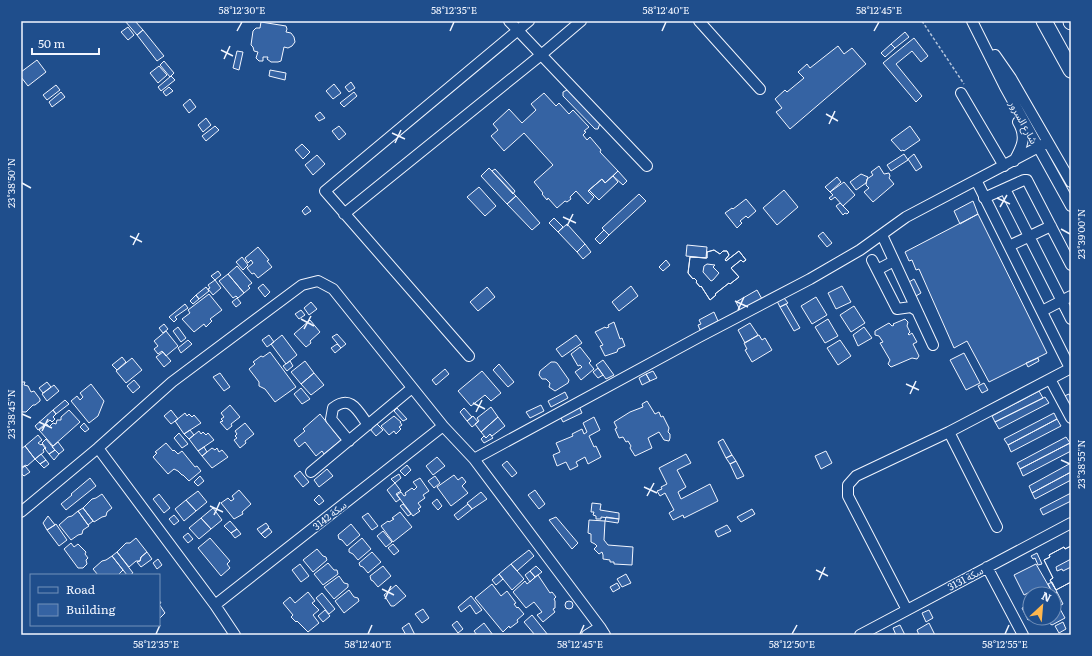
<svg xmlns="http://www.w3.org/2000/svg" width="1092" height="656" viewBox="0 0 1092 656" font-family="Literata,'Noto Sans Arabic',serif">
<rect width="100%" height="100%" fill="#1f4e8c"/>
<path fill="#3563a3" stroke="#f2f6ff" fill-rule="evenodd" d="M125 21H135L143 30 137 35Z
M261 22 286 26 287 29 286 32 291 33 294 37 295 42 292 46 288 48 284 47 281 61 278 62H271L267 59 268 57H263V61H259L256 58 258 52 254 51 253 47 251 45 253 31 256 28H260Z
M128 27 134 35 128 40 121 32Z
M143 30 164 56 157 61 137 35Z
M905 32 909 37 895 48 891 44Z
M914 38 928 56 921 62 912 51 896 64 922 96 916 102 883 63Z
M891 44 895 48 885 57 881 53Z
M838 46 844 54 852 48 866 64 790 129 776 112 782 108 775 99 785 90 787 92 804 78 798 72 807 64 810 68Z
M237 51 243 52 239 70 233 68Z
M37 60 46 72 28 86 21 77V72Z
M164 61 174 73 170 77 160 65Z
M159 66 167 75 158 83 150 73Z
M270 70 286 73 285 80 269 76Z
M171 76 175 80 161 91 158 87Z
M351 82 355 88 349 92 345 87Z
M334 84 341 93 333 99 326 91Z
M56 85 60 90 47 100 43 95Z
M169 87 173 91 166 96 163 92Z
M567 90 600 123 598 129H595L563 96V92Z
M61 92 65 97 52 107 49 102Z
M354 92 357 96 344 107 340 103Z
M544 93 556 106 559 103 569 114 573 110 589 127 584 131 586 132 583 135 587 140 590 137 601 150 600 152 618 171 605 183 602 179 588 191 594 197 588 204 576 191 570 197 571 199 567 202 565 201 557 208 548 198 547 200 542 194 543 193 534 182 553 165 524 133 504 151 491 136 498 130 493 124 509 109 522 123 536 110 531 104Z
M190 99 196 107 189 113 183 105Z
M320 112 325 118 319 121 315 116Z
M206 118 211 125 203 132 198 125Z
M215 126 219 130 206 141 202 136Z
M339 126 346 134 339 140 332 131Z
M910 126 920 140 904 151 903 150 901 151 891 140Z
M302 144 310 152 303 159 295 150Z
M904 154 908 160 891 171 887 165Z
M914 154 922 167 916 171 908 159Z
M317 155 325 164 313 175 305 165Z
M879 166 884 174 889 173 890 176 889 178 894 184 873 202 864 192 869 188 866 185 867 179 873 175 871 172Z
M489 168 516 196 507 204 481 176Z
M495 169 515 191 513 194 492 171Z
M618 171 627 181 623 185 613 176Z
M861 174 868 177 866 183 856 190 850 182Z
M613 176 618 182 599 200 589 190 602 179 605 183Z
M837 177 841 182 830 192 825 187Z
M844 182 855 195 843 206 835 197 831 200 829 198 833 195 830 192Z
M479 187 496 206 485 216 467 197Z
M784 190 798 207 777 225 763 208Z
M639 194 646 201 609 235 602 228Z
M516 196 540 223 532 230 507 204Z
M746 199 756 211 748 218 746 216 740 221 742 223 737 228 725 213 732 208 733 209Z
M973 201 978 214 960 224 954 211Z
M840 203 849 212 847 214 845 213 843 215 836 206Z
M307 206 311 211 305 215 302 211Z
M978 214 1047 353 989 382 967 341 954 348 919 269 916 270 912 260 909 261 905 252Z
M554 218 563 227 558 232 549 223Z
M567 224 585 244 577 252 558 232Z
M604 230 609 235 600 244 595 239Z
M823 232 832 243 827 247 818 236Z
M585 244 591 252 583 259 577 252Z
M687 245 707 247 706 258 686 256Z
M258 247 269 260 267 261 272 267 258 278 254 273 252 274 247 268 253 263 251 260 248 263 245 258Z
M714 250 720 254 723 251H727L729 255 725 260 726 261 739 251 746 260 743 262 741 260 731 268 739 277 730 284 729 283 715 294 716 295 710 300 701 286 700 287 696 282 697 281 694 278 693 279 688 273 690 257 707 258V252ZM707 264 715 265 713 267 719 273 713 280 711 281 703 272 704 266Z
M714 250 720 254 723 251H727L729 255 725 260 726 261 739 251 746 260 743 262 741 260 731 268 739 277 730 284 729 283 715 294 716 295 710 300 701 286 700 287 696 282 697 281 694 278 693 279 688 273 690 257 707 258V252Z
M242 257 248 265 243 270 236 262Z
M666 260 670 265 663 271 659 267Z
M237 266 252 283 248 286 250 288 244 293 228 274Z
M218 271 221 275 215 280 211 276Z
M228 274 244 293 238 298 236 296 233 298 219 281Z
M914 279 921 293 916 296 909 282Z
M215 280 221 288 213 295 208 289 210 288 208 285Z
M263 284 270 292 265 297 258 288Z
M631 286 638 296 619 311 612 302Z
M842 286 851 302 836 309 828 293Z
M206 287 209 291 199 299 196 295Z
M487 287 495 297 478 311 470 302Z
M757 290 762 299 740 310 736 302Z
M209 294 222 310 210 319 212 321 206 327 204 324 194 332 182 319 190 313 188 310Z
M196 295 199 299 193 304 190 301Z
M816 297 827 315 812 324 801 306Z
M237 298 241 303 236 307 232 302Z
M784 298 788 303 780 307 777 301Z
M311 302 317 309 309 315 304 308Z
M185 304 188 308 175 317 177 319 174 322 169 317Z
M786 304 800 328 794 331 780 307Z
M854 306 865 323 851 332 840 315Z
M301 310 305 315 299 319 295 314Z
M714 312 718 321 700 330 698 325 701 324 699 320Z
M828 319 838 336 825 343 815 327Z
M905 319 908 322 907 326 910 332 908 334 909 335 912 333 917 342 913 344 919 356 917 359 912 358 891 367 888 364 890 360 880 343 883 342 879 336 875 335V331L889 323 892 326 894 325 893 324Z
M310 320 320 332 310 341 311 343 306 347 294 334Z
M614 322 620 339 622 338 625 346 618 349 617 352 605 356 600 346 603 345 595 332 605 327 606 328 609 327 608 325Z
M750 323 758 335 745 343 738 330Z
M164 324 168 329 163 333 159 328Z
M178 327 186 338 181 342 173 331Z
M864 327 872 338 858 346 853 335Z
M166 331 178 346 166 356 162 351 158 354 154 349 158 346 154 341Z
M337 334 346 344 341 348 332 337Z
M269 335 274 342 267 347 262 340Z
M282 335 297 355 286 364 271 344Z
M576 335 582 343 562 357 556 349Z
M759 335 762 340 765 338 772 350 752 362 745 350 747 349 744 343Z
M188 340 192 344 181 353 178 348Z
M840 340 851 356 838 365 827 348Z
M337 344 341 348 335 353 331 348Z
M580 347 591 361 589 363 594 369 581 380 575 372 582 367 580 365 578 366 571 354Z
M163 352 171 361 164 367 156 357Z
M270 352 296 387 275 402 265 389 259 386V382L249 369 255 364 253 362 261 356 263 357Z
M964 353 980 383 966 390 950 360Z
M122 357 126 362 117 370 112 365Z
M132 358 142 370 126 383 116 371Z
M1038 358 1039 361 1028 367 1026 363Z
M603 360 614 375 606 379 596 365Z
M290 361 293 366 287 371 283 366Z
M305 361 314 373 301 384 291 372Z
M551 362H555L557 363 569 380 568 383 555 391 549 387 550 383 546 379H542L539 375 540 371Z
M499 364 514 382 508 387 493 370Z
M598 368 603 375 598 378 593 372Z
M445 369 449 374 436 385 432 380Z
M482 371 501 393 491 401 485 395 471 406 458 391Z
M653 371 657 378 650 381 646 374Z
M220 373 230 387 224 391 213 377Z
M314 373 324 385 311 395 301 384Z
M646 374 650 381 642 385 639 378Z
M134 380 140 387 133 393 127 386Z
M21 382H25L24 385 28 386 31 392 34 391 40 399V401L35 405H33L26 412H23L21 411Z
M47 382 51 387 43 393 39 388Z
M984 383 988 390 982 393 978 386Z
M91 384 104 401 98 416 89 423 71 401 77 396 80 400 83 397 80 393Z
M54 385 59 391 47 401 42 394Z
M301 388 310 399 302 404 294 394Z
M1039 391 1043 398 995 422 992 416Z
M565 392 568 398 551 407 548 401Z
M1069 394 1071 398V414L1062 397Z
M1045 397 1049 403 999 429 995 422Z
M65 400 69 404 56 414 53 410Z
M647 401 655 414 659 412 661 417 663 416 669 428 668 432 670 434V438L669 441 664 440 659 432 648 438 652 448 635 456 630 448 631 446 628 441 626 442 623 437 619 438 615 429 617 428 614 422 630 412 643 407 642 404Z
M578 404 582 413 563 422 559 414Z
M230 405 240 417 231 424 232 426 227 430 220 422 223 421 221 419 224 417 221 413Z
M541 405 544 411 530 418 526 412Z
M491 407 498 417 481 432 475 424 479 421 477 418Z
M397 408 407 419 403 421 394 411Z
M464 408 472 417 467 421 460 412Z
M53 410 56 414 53 417 55 419 52 422 50 420 38 430 35 426Z
M69 410 80 422 53 446 39 430 47 424 49 427 53 423 56 424 57 420H61V417Z
M171 410 178 419 171 424 164 416Z
M185 413 187 416 189 414 192 417 194 415 201 423 184 434 175 421Z
M1054 413 1057 419 1008 445 1004 439Z
M320 414 328 424 330 423 334 427 332 429 341 440 324 454 322 451 316 456 305 442 299 447 294 440 305 431 303 429Z
M394 416 401 422H400L402 425 399 427 401 429 396 434 394 431 389 435 381 426Z
M473 416 478 422 472 427 467 421Z
M498 417 505 426 492 436 490 434 486 438 481 432Z
M594 417 600 430 589 436 594 447 596 446 601 457 588 464 585 457 576 462 578 466 570 470 566 462 557 466 553 455 560 452 556 443 573 436 572 434 582 429 584 434 587 432 583 423Z
M1057 419 1061 426 1011 452 1008 445Z
M84 423 89 429 85 432 80 427Z
M245 423 254 434 245 441 246 443 240 448 234 440 237 438 235 436 237 434 235 431Z
M377 424 383 430 376 436 370 429Z
M190 430 194 435 189 439 184 434Z
M199 431 201 434 203 432 206 435 208 433 214 440 198 451 189 439Z
M179 433 188 444 182 448 174 438Z
M490 434 493 438 484 443 481 439 484 436 486 438Z
M38 435 42 440 38 443 41 445 42 444 45 448 43 450 44 452 35 459 25 446Z
M1066 437 1070 443 1020 469 1017 463Z
M46 439 55 450 49 454 45 449 46 448 42 443Z
M723 439 732 455 726 458 718 442Z
M58 442 64 450 59 454 52 447Z
M166 443 173 451 174 450 178 454 182 451 195 467 197 466 201 471 189 481 183 475H182L178 471 174 469 168 474 153 457 157 453 155 452Z
M1070 443 1071 451 1023 476 1020 469Z
M25 446 35 459 27 466 26 465 22 467 21 466V449Z
M204 447 207 452 202 456 198 451Z
M212 448 215 450 217 448 219 452 222 450 228 457 212 468 202 456Z
M55 450 59 454 54 460 49 454Z
M826 451 832 463 821 469 815 456Z
M41 454 46 460 40 464 35 459Z
M686 454 691 463 677 470 686 487 678 492 681 499 710 484 718 501 684 518 683 515 673 520 669 513 674 510 665 493 660 496 657 491 662 489 661 487 667 484 659 468Z
M732 455 736 461 730 464 726 458Z
M437 457 445 466 433 475 426 466Z
M46 460 49 464 44 468 40 464Z
M507 461 517 473 512 477 502 465Z
M736 461 744 476 737 479 730 464Z
M1071 463V472L1032 493 1029 486Z
M407 465 411 470 405 476 400 471Z
M25 466 30 472 24 476 21 473V469Z
M327 469 333 476 319 487 314 480Z
M300 471 309 482 303 487 294 476Z
M1071 472V480L1035 499 1032 493Z
M399 474 401 478 395 483 391 479Z
M454 475 458 480 462 477 466 482 462 486 468 493 451 506 437 487Z
M200 476 204 481 198 486 194 482Z
M435 476 440 483 434 488 428 481Z
M90 478 96 486 66 510 61 504 72 495 71 494Z
M420 478 429 491 423 495 425 498 418 503 421 507 418 509 420 511 413 516 397 495 401 492 404 496 406 495 405 493 412 488 414 490 417 487 413 482Z
M395 483 401 491 396 494 400 499 396 502 387 490Z
M239 490 251 504 242 512 243 514 234 519 221 503 228 498 231 501 234 499 232 496Z
M535 490 545 504 539 509 528 495Z
M198 491 207 502 196 511 186 500Z
M481 492 487 499 472 509 467 503Z
M1071 493V501L1043 515 1040 509Z
M102 494 112 508 107 512 106 516 102 517 94 522 83 508 92 499 96 498Z
M159 494 170 508 164 513 153 499Z
M319 495 324 501 319 505 314 500Z
M437 499 442 506 438 510 432 503Z
M186 500 196 511 184 521 175 509Z
M592 503 601 504 600 510 619 513V519L601 517V519H596V516L593 515 594 512H591Z
M403 504 411 514 408 516 400 506Z
M468 504 472 509 458 520 454 515Z
M83 508 93 521 88 525 78 511Z
M213 508 222 520 211 529 201 518Z
M752 509 755 514 741 522 737 517Z
M78 511 89 526 83 530 82 534 78 535 71 540 59 525 68 517 72 516Z
M400 512 412 527 393 542 381 526 388 521 389 522 394 519 392 518Z
M368 513 378 526 372 530 362 517Z
M174 515 179 521 174 525 169 519Z
M48 516 55 525 47 530 43 523Z
M556 517 578 543 572 549 549 520Z
M606 517 619 519 618 523 605 521Z
M201 518 211 529 199 539 189 528Z
M589 520 605 521 604 540 608 545 633 547 632 565 614 564V562H610V560L603 559V555L602 552 599 554 594 549 597 546 595 544 591 542V534L588 533Z
M230 521 237 529 231 533 224 526Z
M266 523 269 527 261 534 257 529Z
M56 524 67 540 59 546 47 530Z
M351 524 360 535 347 546 342 540 339 539 338 535Z
M727 525 731 531 718 537 715 531Z
M269 528 272 532 265 538 261 534Z
M237 529 241 534 235 538 231 533Z
M383 531 392 542 386 547 377 536Z
M188 533 193 539 188 543 183 537Z
M136 538 147 552 141 557 140 561H136L129 567 117 552 126 543H130Z
M210 538 230 561 227 564 230 568 221 576 198 548Z
M362 538 371 549 358 560 353 554 349 552V549Z
M71 543 74 547 78 544 86 552 85 554 88 558 86 560 87 564 83 568H78L64 549Z
M393 544 399 551 394 555 388 548Z
M1071 546V559L1056 567 1057 571 1062 569 1063 571 1071 567V582L1056 590 1050 580 1053 578 1044 560 1050 557 1049 555 1064 547 1065 549Z
M1071 546V582L1056 590 1050 580 1053 578 1044 560 1050 557 1049 555 1064 547 1065 549Z
M317 549 323 556 326 557 327 560 313 572 303 560Z
M529 550 534 556 517 571 511 564Z
M117 552 133 573 130 575H127L112 556Z
M147 552 152 559 141 567 137 562 140 561 141 557Z
M372 552 381 562 368 573 363 567 360 566 359 563Z
M1037 553 1042 564 1038 565 1035 558 1033 559 1031 556Z
M112 556 123 570 118 575H98L93 569 102 561 106 560Z
M158 559 162 565 157 569 153 563Z
M328 563 334 570H337L338 574 323 585 314 574Z
M300 564 309 576 301 582 292 570Z
M511 564 524 579 512 590 499 574Z
M1036 564 1051 590 1043 594H1036L1034 590 1024 595 1014 575Z
M383 566 391 576 378 587 373 581 371 580 370 576Z
M536 566 542 572 535 577 530 571Z
M530 571 535 577 530 582 525 575Z
M499 574 503 579 496 585 492 580Z
M626 574 631 583 622 587 617 579Z
M538 575 550 593 552 592 556 597 554 599 555 601V608L553 609 555 612 543 622 537 615 542 612 534 602 526 608 513 592 525 581 527 584Z
M339 576 344 583 348 584V587L334 599 324 587Z
M1052 582 1057 592 1052 594H1044L1051 590 1048 584Z
M617 583 620 588 613 592 610 587Z
M492 584 501 596 507 591 516 603 514 604 517 608 518 607 524 614 517 620 518 622 510 628 509 626 503 632 475 598Z
M396 585 406 596 394 606H391L384 595Z
M349 590 354 597 358 598 359 601 344 613 335 601Z
M308 592 315 601 312 603 319 610 313 615 319 623 308 632 297 621 296 622 291 617 293 615 283 603 290 597 295 603Z
M1057 592 1063 604 1059 606 1058 604 1057 605 1054 598V594H1052Z
M322 593 335 609 329 614 316 598Z
M471 596 482 610 476 614 470 605 461 612 458 607Z
M1054 598 1065 618 1052 625 1046 621 1041 623 1038 618H1054Z
M159 600 161 603 159 604 165 613 159 619Z
M565 605a4 4 0 1 1 8 0a4 4 0 1 1-8 0Z
M1030 604V618H1032L1028 620 1022 608Z
M423 609 429 618 422 623 415 614Z
M325 610 330 616 323 622 318 616Z
M929 610 933 618 926 622 922 613Z
M532 615 548 635H535L524 622Z
M457 621 463 629 458 633 452 625Z
M1063 622 1066 629 1059 633 1055 626Z
M409 623 415 635H406L402 628Z
M484 623 493 635H477L474 631Z
M929 623 935 635H919L917 630Z
M900 625 905 635H896L893 628Z"/>
<g fill="none" stroke-linecap="round" stroke-linejoin="round">
<g stroke="#f2f6ff" stroke-width="12">
<path id="minor" d="M509 21 647 166
M699 21 760 89
M972 21 1005 87 1071 206
M995 55 1011 78 1071 182
M961 93 1004 166
M1014 161C1022 147 1027 137 1018 122
M976 180 1070 368
M1005 189 1071 319
M984 198 1024 180H1027L1071 265
M344 214 541 55 581 21
M882 235 933 345
M1009 246 1051 226
M872 260 897 309 911 307 916 310
M877 270 894 261
M1042 311 1071 296
M469 356 325 191 529 21
M1050 379 1071 418
M949 432 997 527
M349 441 331 419 333 408C351 394 358 411 368 425
M98 448 215 605 235 635
M474 459 699 337 810 279 860 250 906 217 1048 142
M311 472 412 388
M21 512 98 448 172 382 302 285 318 281 333 289 443 426 474 459 600 627 605 635
M987 567 1023 635
M215 605 443 426
M907 610 848 496V485L856 476 949 432 1071 368
M587 635 600 627
M860 635 1071 523"/>
</g>
<g stroke="#f2f6ff" stroke-width="17">
<path id="highway" d="M1044 21 1071 70
M1071 21V22"/>
</g>
<path stroke="#b3c4dc" stroke-width="1.5" stroke-dasharray="3 2" stroke-linecap="butt" d="M922 21 964 84"/>
<use href="#minor" stroke="#1f4e8c" stroke-width="10"/>
<use href="#highway" stroke="#1f4e8c" stroke-width="15"/>
</g>
<path fill="none" stroke="#f2f6ff" stroke-width="1.5" d="M237 31 242 22M450 31 454 22M662 31 666 22M874 31 879 22M221 50 233 56M224 59 230 46M826 114 838 121M829 124 835 111M392 133 405 139M395 143 401 130M22 183 31 188M997 198 1010 204M1000 207 1007 195M563 217 576 223M567 226 573 214M1061 229 1070 234M130 236 142 242M133 245 139 233M735 301 748 307M738 310 744 297M301 319 314 326M304 329 311 316M906 384 919 390M910 394 916 381M473 403 485 409M476 412 482 400M22 414 31 418M39 422 52 428M42 431 48 419M1061 460 1070 464M644 487 657 493M647 496 654 483M210 506 223 512M214 515 220 502M816 570 828 576M819 580 825 567M382 589 394 595M385 599 391 586M156 634 160 625M368 634 372 625M580 634 584 625M792 634 797 625M1005 634 1009 625"/>
<g text-anchor="middle" dominant-baseline="central" stroke-width="3" stroke-linejoin="round" paint-order="stroke">
<g font-size="10" fill="#f2f6ff" stroke="#1f4e8c">
<text transform="translate(1024 122) rotate(61)">شارع السرور</text>
<text transform="translate(329 515) rotate(-38)">سكة 3142</text>
<text transform="translate(965 578) rotate(-28)">سكة 3131</text>
</g>
</g>
<rect width="1092" height="656" fill="none" stroke="#1f4e8c" stroke-width="44"/>
<rect x="30" y="574" width="130" height="52" fill="#1f4e8c" stroke="#7391ba"/>
<rect x="38" y="587" width="20" height="6" fill="#1f4e8c" stroke="#7391ba"/>
<text x="66" y="594" font-size="12" fill="#f2f6ff">Road</text>
<rect x="38" y="604" width="20" height="12" fill="#3563a3" stroke="#7391ba"/>
<text x="66" y="614" font-size="12" fill="#f2f6ff">Building</text>
<g transform="translate(1042 606) rotate(26)"><circle r="19" fill="#1f4e8c" stroke="#7391ba"/>
<path d="M0-3L7 15L0 10L-7 15Z" fill="#ffb74d"/>
<text y="-6" font-size="11" font-weight="bold" text-anchor="middle" fill="#f2f6ff">N</text>
</g>
<path d="M32 48v6h67v-6" fill="none" stroke="#f2f6ff" stroke-width="2"/>
<text x="38" y="48" font-size="12" fill="#f2f6ff" stroke="#1f4e8c" stroke-width="3" paint-order="stroke">50 m</text>
<rect x="22" y="22" width="1048" height="612" fill="none" stroke="#f2f6ff" stroke-width="1.5"/>
<g font-size="10" text-anchor="middle" fill="#f2f6ff">
<text x="242" y="14">58°12'30"E</text>
<text x="454" y="14">58°12'35"E</text>
<text x="666" y="14">58°12'40"E</text>
<text x="879" y="14">58°12'45"E</text>
<text transform="translate(11 183) rotate(-90)" y="4">23°38'50"N</text>
<text transform="translate(1081 234) rotate(-90)" y="4">23°39'00"N</text>
<text transform="translate(11 414) rotate(-90)" y="4">23°38'45"N</text>
<text transform="translate(1081 464) rotate(-90)" y="4">23°38'55"N</text>
<text x="156" y="648">58°12'35"E</text>
<text x="368" y="648">58°12'40"E</text>
<text x="580" y="648">58°12'45"E</text>
<text x="792" y="648">58°12'50"E</text>
<text x="1005" y="648">58°12'55"E</text>
</g>
</svg>
